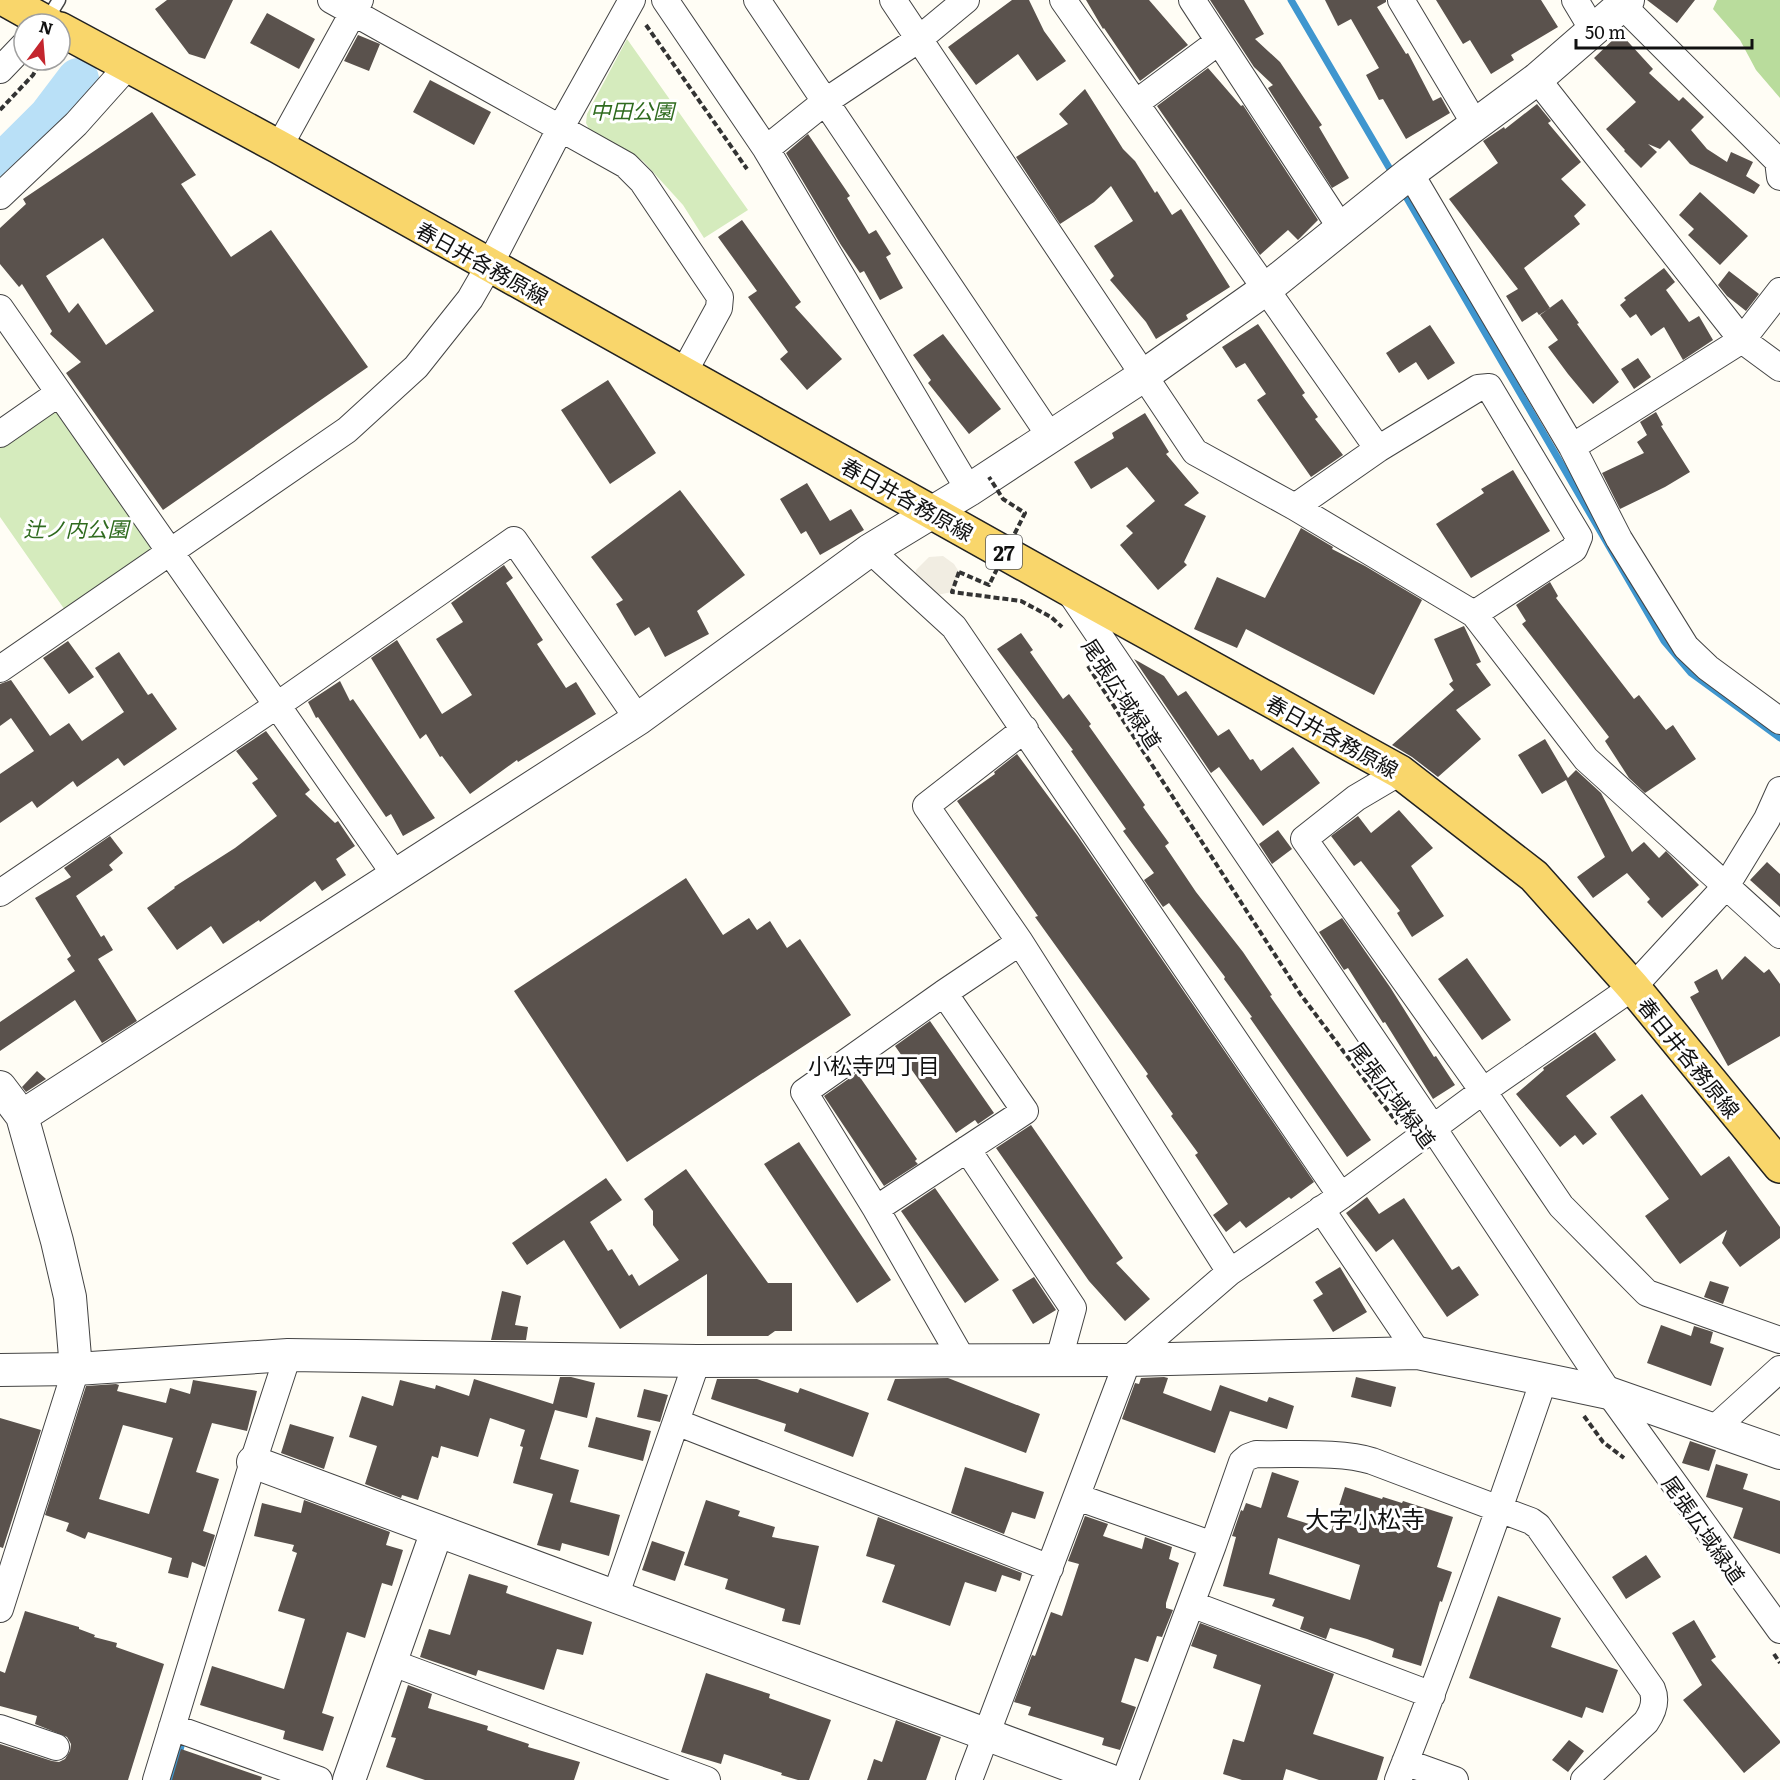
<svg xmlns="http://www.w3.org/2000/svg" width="1780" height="1780" viewBox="0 0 1780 1780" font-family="Literata,'Noto Sans JP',serif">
<rect width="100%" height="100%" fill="#fffdf5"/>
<path fill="#d5ebbd" d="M627 39 748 210 704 238 683 205 643 161 589 129 586 123 587 114Z
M58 403 160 549 67 613 0 517V444Z"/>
<path fill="#b9dc9c" d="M1717 0H1780V98L1756 70 1740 40 1713 9Z"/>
<path fill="#f1ede2" d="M943 556 954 564 959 572 952 592 922 598 912 588 916 570 929 557Z"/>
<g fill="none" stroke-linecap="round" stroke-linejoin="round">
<path stroke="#3f96cf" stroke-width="7" d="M1291 0 1394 176
M1401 188 1664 641 1691 673 1780 738
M172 1780 181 1746"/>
<path stroke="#b9e0f7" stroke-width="42" d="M0 166 50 116 78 79"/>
</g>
<path fill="#5a524d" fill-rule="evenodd" d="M167 0H233L205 59 189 54 155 9Z
M1012 0H1029L1044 31 1066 61 1037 81 1018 54 976 85 948 47Z
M1086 0H1149L1188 45 1140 81 1104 28 1103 29Z
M1210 0H1244L1264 34 1255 39 1280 62 1322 125 1319 127 1349 178 1332 188 1268 88 1273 85 1254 67Z
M1325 0H1386V2L1377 7 1406 54 1408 53 1433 101 1441 97 1450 113 1406 139 1383 99 1379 100 1366 75 1379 68 1351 19 1338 26Z
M1436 0H1541L1558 27 1511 55 1514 60 1491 74 1470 40 1463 44Z
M1647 0H1695L1677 23Z
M267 13 315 39 299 69 250 43Z
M1620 33 1653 69 1649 73 1679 101 1683 97 1704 117 1691 130 1707 149 1727 162 1731 152 1753 162 1746 176 1760 185 1754 194 1690 164 1669 140 1660 149 1648 144 1657 152 1641 168 1624 151 1625 150 1606 129 1636 102 1594 58Z
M358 35 380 44 369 71 344 61Z
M1208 68 1241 106 1243 105 1318 220 1298 240 1288 230 1260 255 1157 106Z
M430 80 491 112 474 145 413 112Z
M1085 89 1123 149 1135 161 1155 193 1157 191 1172 215 1181 209 1230 287 1186 315 1188 319 1156 339 1146 322 1110 280 1114 276 1094 246 1133 221 1111 186 1094 202 1060 224 1016 157 1068 124 1059 114Z
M1537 104 1551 121 1548 123 1581 162 1561 179 1586 205 1574 216 1580 224 1524 268 1550 308 1539 315 1537 312 1522 322 1506 296 1518 289 1449 199 1498 163 1483 141 1504 127 1505 129Z
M152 112 196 175 181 184 231 257 271 230 368 367 163 510 66 373 81 362 50 334 52 331 22 284 19 287 0 264V228L26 204 23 199ZM103 238 154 311 106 345 78 303 69 313 46 276Z
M808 134 850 196 847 198 869 234 876 230 891 254 886 257 903 288 880 300 864 271 860 273 841 245 786 153Z
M1700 192 1748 236 1720 265 1688 235 1694 229 1679 215Z
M742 220 801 302 795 307 842 359 807 390 780 359 788 352 748 297 757 291 718 237Z
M1664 268 1675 282 1666 290 1689 322 1699 316 1713 340 1683 360 1664 327 1651 336 1636 314 1630 318 1620 305 1626 300 1624 298Z
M1729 271 1759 294 1746 311 1727 296 1718 285Z
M1562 299 1579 323 1577 324 1619 382 1593 404 1568 374 1548 347 1558 340 1540 315Z
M1258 324 1305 393 1302 395 1318 417 1315 419 1343 455 1311 477 1257 400 1266 394 1245 363 1236 368 1222 347Z
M1430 325 1455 363 1428 380 1416 362 1399 373 1386 353Z
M943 334 1001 409 969 434 928 383 931 380 913 355Z
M1638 358 1651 377 1634 389 1621 369Z
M608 380 656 453 610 484 561 410Z
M1656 412 1663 425 1661 426 1690 472 1665 487 1620 509 1602 473 1644 453 1637 442 1647 435 1640 422Z
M1145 413 1169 452 1166 454 1199 493 1184 505 1206 516 1184 562 1187 565 1158 590 1120 545 1133 533 1126 526 1155 501 1127 467 1091 489 1074 462 1114 438 1112 433Z
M1513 470 1550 531 1471 578 1436 524 1484 493 1481 489Z
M807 483 830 521 851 509 864 530 820 555 806 531 801 534 780 499Z
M680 490 745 575 697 611 709 634 665 657 649 627 635 636 616 604 623 600 591 557Z
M1301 528 1333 547 1332 549 1365 566 1422 600 1374 695 1246 629 1237 648 1194 629 1217 577 1265 598Z
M504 565 513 578 506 583 543 640 537 644 566 688 576 682 596 714 518 762 517 760 470 794 442 756 440 757 426 734 420 739 371 658 397 640 442 714 472 695 436 639 463 622 451 603Z
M1550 582 1558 596 1556 598 1634 699 1639 695 1666 730 1673 725 1696 759 1645 793 1629 778 1605 741 1609 737 1522 624 1526 621 1516 605Z
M1464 626 1481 662 1476 664 1491 685 1456 710 1481 739 1438 777 1412 757 1392 745 1454 690 1449 684 1453 681 1434 639Z
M1021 633 1033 650 1030 652 1063 699 1069 694 1091 724 1089 726 1145 805 1143 807 1169 843 1165 846 1196 892 1243 952 1272 995 1270 996 1371 1140 1347 1157 1250 1018 1252 1017 1224 979 1225 977 1169 903 1163 907 1144 880 1154 873 1123 831 1126 829 1071 751 1073 750 997 649Z
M68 641 94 677 69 694 43 658Z
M119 652 148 695 152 693 177 729 124 766 118 758 77 787 73 781 37 808 32 801 0 823V774L34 751 11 718 0 726V684L11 680 50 736 69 723 82 741 124 712 95 668Z
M1134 659 1164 676 1178 696 1186 691 1218 736 1229 729 1250 760 1253 759 1261 771 1293 747 1320 783 1263 826 1219 767 1211 773Z
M340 681 350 701 353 699 435 818 403 836 391 814 386 817 318 717 316 718 308 702Z
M266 731 310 790 305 794 335 823 338 821 355 846 336 859 346 875 322 891 315 881 260 922 259 920 223 944 211 926 177 950 147 908 175 888 174 887 235 848 277 816 252 783 258 779 236 751Z
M1545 739 1568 778 1576 770 1601 793 1632 852 1644 842 1659 858 1666 851 1699 885 1662 918 1647 902 1650 899 1627 873 1593 898 1577 877 1605 857 1566 780 1542 794 1518 755Z
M1017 754 1077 835 1314 1182 1291 1199 1289 1197 1246 1228 1240 1221 1226 1232 1213 1215 1228 1204 1195 1155 1198 1153 1171 1116 1173 1114 1146 1076 1148 1074 1035 917 1038 916 957 801 995 774 994 772Z
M1399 810 1433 848 1411 866 1444 916 1412 937 1397 913 1400 911 1361 861 1354 866 1331 836 1358 816 1371 833Z
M1278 830 1292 849 1272 864 1259 844Z
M110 836 123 853 109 865 113 870 76 896 101 937 104 935 113 950 98 959 137 1021 102 1043 75 1000 0 1051V1022L75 971 67 959 71 956 35 898 71 877 64 868Z
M1767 862 1780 874V907L1750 880Z
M686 878 723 935 749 918 757 930 770 921 787 948 800 939 851 1015 627 1162 514 991Z
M1342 918 1390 987 1434 1057 1436 1056 1455 1085 1433 1099 1385 1022 1383 1023 1348 968 1344 970 1319 932Z
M1745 956 1764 973 1769 969 1780 984V1036L1728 1066 1690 997 1699 992 1694 982 1717 969 1722 980Z
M1467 958 1511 1020 1482 1040 1438 979Z
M930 1021 994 1113 978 1124 975 1120 956 1133 895 1046Z
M1595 1032 1616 1060 1566 1096 1597 1134 1583 1145 1575 1135 1560 1147 1516 1094 1544 1070 1543 1068Z
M37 1071 46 1079 26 1092 22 1087Z
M857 1073 917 1159 915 1161 918 1164 884 1186 824 1096Z
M1642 1094 1701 1176 1729 1156 1780 1227V1238L1740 1267 1722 1243 1727 1230 1680 1264 1645 1216 1669 1199 1610 1117Z
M1031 1125 1123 1258 1116 1263 1150 1299 1125 1321 1089 1281 996 1148Z
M799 1142 891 1280 857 1303 764 1164Z
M686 1169 768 1283H792V1331H775L768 1336H707V1274L620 1329 564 1240 527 1265 512 1243 606 1178 622 1200 590 1222 608 1251 612 1249 629 1276 632 1274 639 1286 679 1260 653 1225V1211L644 1199Z
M935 1188 999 1280 965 1303 901 1211Z
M1367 1197 1379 1214 1404 1198 1452 1270 1459 1266 1479 1295 1447 1317 1393 1239 1376 1252 1346 1213Z
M1340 1267 1367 1312 1333 1332 1313 1300 1323 1294 1315 1282Z
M1034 1277 1056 1310 1033 1324 1012 1290Z
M1710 1281 1729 1287 1723 1304 1704 1297Z
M502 1291 521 1296 515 1325 528 1327 526 1340H491Z
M1661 1325 1691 1336 1694 1326 1713 1332 1710 1343 1724 1348 1711 1386 1647 1363Z
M560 1377H571L595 1383 587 1418 555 1410 540 1459 579 1470 570 1502 620 1515 609 1556 562 1543 560 1551 537 1545 553 1494 513 1483 523 1447 520 1446 525 1430 490 1418 478 1457 441 1446 438 1458 432 1456 418 1500 402 1495 401 1498 365 1484 377 1446 349 1437 362 1396 393 1406 400 1380 435 1389 436 1385 469 1396 474 1379 553 1404Z
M1164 1377 1168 1378 1163 1393 1211 1411 1220 1385 1267 1402 1269 1397 1294 1406 1287 1429 1230 1411 1215 1453 1122 1419 1135 1383 1139 1384 1141 1378Z
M1356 1377 1396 1387 1391 1407 1351 1397Z
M948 1378 1040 1414 1026 1453 887 1400 895 1379Z
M717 1379H757L798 1393 800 1388 869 1413 853 1457 784 1431 786 1424 711 1399Z
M193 1380 257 1391 247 1431 212 1423 196 1472 219 1479 203 1531 215 1535 205 1567 192 1562 188 1578 168 1573 172 1558 88 1532 85 1539 66 1531 69 1523 45 1515 86 1386 116 1384 119 1385 117 1391 166 1403 170 1388 190 1394ZM123 1425 173 1438 149 1514 99 1499Z
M644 1389 668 1395 660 1422 637 1417Z
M596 1417 651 1431 643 1461 588 1447Z
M0 1418 41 1430 3 1548 0 1547Z
M290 1424 334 1437 324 1469 281 1453Z
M1690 1441 1716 1450 1709 1471 1682 1463Z
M1716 1464 1748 1474 1743 1489 1780 1501V1554L1733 1538 1743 1508 1706 1497Z
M965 1467 1044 1492 1035 1519 1012 1512 1004 1534 951 1513Z
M1272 1472 1299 1481 1287 1517 1331 1531 1345 1487 1382 1499 1383 1497 1402 1503 1403 1501 1453 1517 1437 1567 1452 1572 1442 1602 1440 1601 1421 1666 1392 1657 1394 1649 1367 1639 1330 1628 1326 1639 1300 1629 1304 1617 1272 1606 1275 1599 1223 1586 1236 1537 1232 1536 1241 1510 1243 1511 1246 1503 1261 1508ZM1278 1538 1360 1565 1350 1600 1269 1574Z
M304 1500 390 1532 386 1545 403 1550 392 1586 382 1583 365 1638 347 1632 322 1713 334 1717 323 1751 283 1739 285 1731 200 1705 212 1666 284 1689 305 1619 278 1611 297 1553 292 1551 294 1545 254 1536 262 1503 301 1513Z
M706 1500 740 1511 738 1516 775 1527 772 1537 819 1546 800 1625 782 1621 785 1609 725 1589 728 1579 684 1565Z
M1085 1516 1108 1524 1103 1536 1142 1549 1145 1537 1172 1547 1169 1559 1179 1563 1166 1603V1608L1173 1610 1162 1637 1157 1636 1148 1662 1135 1658 1121 1702 1136 1707 1120 1750 1102 1745 1104 1738 1028 1715 1031 1707 1014 1702 1032 1655 1035 1656 1051 1612 1062 1616 1079 1564 1068 1561Z
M878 1517 1022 1573 1020 1581 1002 1575 996 1592 965 1582 950 1626 882 1602 895 1565 866 1556Z
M652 1541 685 1552 675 1581 642 1570Z
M1646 1555 1661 1577 1626 1599 1612 1577Z
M469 1574 508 1586 506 1593 592 1622 583 1655 557 1649 544 1690 478 1670 476 1676 420 1657 429 1629 450 1635Z
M1498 1596 1561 1618 1551 1647 1618 1670 1603 1713 1586 1707 1582 1718 1469 1678Z
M25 1611 79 1627V1629L95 1635 94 1637 117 1643 116 1647 164 1664 128 1780H0V1744L52 1761 59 1762 65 1759 70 1751 71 1744 67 1737 35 1724 37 1716 0 1706V1671L5 1673Z
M1694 1620 1716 1657 1711 1660 1780 1741V1743L1744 1773 1683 1700 1702 1685 1672 1633Z
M1200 1623 1334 1674 1313 1734 1384 1757 1377 1780H1319L1286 1769 1283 1780H1242L1223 1774 1233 1739 1244 1742 1261 1685 1213 1668 1217 1655 1191 1646Z
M706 1673 770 1694 769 1698 831 1720 809 1780H798L781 1775 782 1773 724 1754 721 1764 681 1752Z
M408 1685 432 1694 428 1708 488 1726 487 1730 529 1744 528 1747 580 1762 574 1780H425L386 1767 396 1738 391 1737Z
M896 1720 941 1737 926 1780H867L874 1759 882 1762Z
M1569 1740 1584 1751 1568 1772 1552 1760Z
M181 1749 262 1777 261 1780H172Z"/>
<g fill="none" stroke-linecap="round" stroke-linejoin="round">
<g stroke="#444" stroke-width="15">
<path id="service" d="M46 21 59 0"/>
</g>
<g stroke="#444" stroke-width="28">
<path id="minor" d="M331 0 626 165 642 181 720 297 719 308 684 372
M665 0 766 149 969 490
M757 0 1050 436
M893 0 1195 452 1295 507 1474 614 1586 759 1780 935
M1063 0 1378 449
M1192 0 1341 228
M1401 0 1475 124
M1575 0 1593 30
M1622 5 1778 161 1780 177
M0 70 24 45
M1537 79 1742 340 1780 368
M1136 103 1218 42
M279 147 360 0
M766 149 826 101 919 39 966 0
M1410 173 1572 447 1619 539 1686 647 1708 668 1780 721
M0 196 76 124 127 67
M0 308 396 876
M0 434 59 393
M1572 447 1742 340 1780 291
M1295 507 1378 449 1478 388 1489 387 1579 537 1574 549 1474 614
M870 550 954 627 1341 1196
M1069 591 1433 1128 1609 1393 1780 1630
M0 669 347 430 416 367 470 299 489 266 561 127 632 0
M1025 729 926 806 1020 942 1230 1272
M1400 772 1356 798 1304 839 1483 1091 1561 1206 1647 1293 1780 1340
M0 893 276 706 514 540 638 719
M967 1149 1073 1308 1059 1359
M876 1209 1025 1111 944 993
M1321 1209 1418 1353
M962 1359 876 1209 804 1092 944 993 1020 942
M676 1422 1050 1568
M1715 1428 1780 1369
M1077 1497 1213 1545 1242 1462 1248 1457 1256 1454C1289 1455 1342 1451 1372 1461L1531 1521 1538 1526 1652 1689C1657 1701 1653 1712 1646 1722L1584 1780
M615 1597 697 1361
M1191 1604 1432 1695
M0 1609 76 1369
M390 1662 707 1780
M172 1727 319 1780
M0 1728 56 1747
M1405 1762 1455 1780
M156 1780 253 1462 288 1355
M969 1780 1128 1360 1230 1272 1341 1196 1483 1091 1633 987 1726 886 1767 819 1780 790
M1125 1780 1213 1545
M1398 1780C1451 1648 1498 1514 1544 1379"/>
</g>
<g stroke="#444" stroke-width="34">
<path id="tertiary" d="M0 1087 22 1116 57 1241 70 1297 76 1369
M22 1116 638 719 870 550 969 490 1143 376 1266 289 1410 173 1537 79 1628 0
M0 1370 76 1369 288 1355 697 1361 1128 1360 1418 1353 1609 1393 1780 1453
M253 1462 1109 1780
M349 1780 437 1531"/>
</g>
<g stroke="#222" stroke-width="36">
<path id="primary" d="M6 0 49 24
M60 29 279 147 1067 588 1400 772 1534 876 1633 987 1780 1166"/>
</g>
<path stroke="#333" stroke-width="4" stroke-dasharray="6 3" stroke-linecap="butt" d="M646 25 747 169
M0 110 33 75 37 68
M959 572 952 592 1021 601 1051 617 1062 627
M1088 666 1301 995 1398 1124
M1584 1416 1603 1442 1624 1458
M1774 1654 1780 1663"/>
<use href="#service" stroke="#fff" stroke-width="12"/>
<use href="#minor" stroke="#fff" stroke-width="26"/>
<use href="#tertiary" stroke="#fff" stroke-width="32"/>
<use href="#primary" stroke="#f9d66b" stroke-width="33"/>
<path stroke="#333" stroke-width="4" stroke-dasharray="6 3" stroke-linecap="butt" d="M959 572 989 585 1025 513 1003 499 989 477"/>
</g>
<g text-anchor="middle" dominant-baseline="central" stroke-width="6" stroke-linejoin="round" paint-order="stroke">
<rect fill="#fff" stroke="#585858" stroke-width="1.5" x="986" y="535" width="36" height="34" rx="4.5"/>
<g font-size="20" font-weight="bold" fill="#111">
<text x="1004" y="552">27</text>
</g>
<g font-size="21" font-style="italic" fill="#2f6b1f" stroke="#fff">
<text x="632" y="109">中田公園</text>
<text x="76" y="527">辻ノ内公園</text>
</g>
<g font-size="21" fill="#111" stroke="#fff">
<text transform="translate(483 262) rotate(29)">春日井各務原線</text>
<text transform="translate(908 498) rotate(29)">春日井各務原線</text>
<text transform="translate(1123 693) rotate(57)">尾張広域緑道</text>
<text transform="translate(1333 735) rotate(29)">春日井各務原線</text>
<text transform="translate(1690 1057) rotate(51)">春日井各務原線</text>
<text transform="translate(1394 1094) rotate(53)">尾張広域緑道</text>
<text transform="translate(1705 1529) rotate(55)">尾張広域緑道</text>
</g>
<g font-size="22" fill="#111" stroke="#fff">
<text x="874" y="1064">小松寺四丁目</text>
</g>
<g font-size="24" fill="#111" stroke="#fff">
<text x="1365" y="1517">大字小松寺</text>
</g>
</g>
<g transform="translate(42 42) rotate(16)"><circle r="28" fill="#ffffff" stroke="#a0a0a0" stroke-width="1.5"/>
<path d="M0-4.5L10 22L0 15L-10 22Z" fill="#c4262e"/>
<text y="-9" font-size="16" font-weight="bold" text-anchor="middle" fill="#111111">N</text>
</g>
<path d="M1576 39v9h176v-9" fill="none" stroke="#111111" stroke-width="3"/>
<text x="1585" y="39" font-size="18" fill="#111111" stroke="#ffffff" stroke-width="4.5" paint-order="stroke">50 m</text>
</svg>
